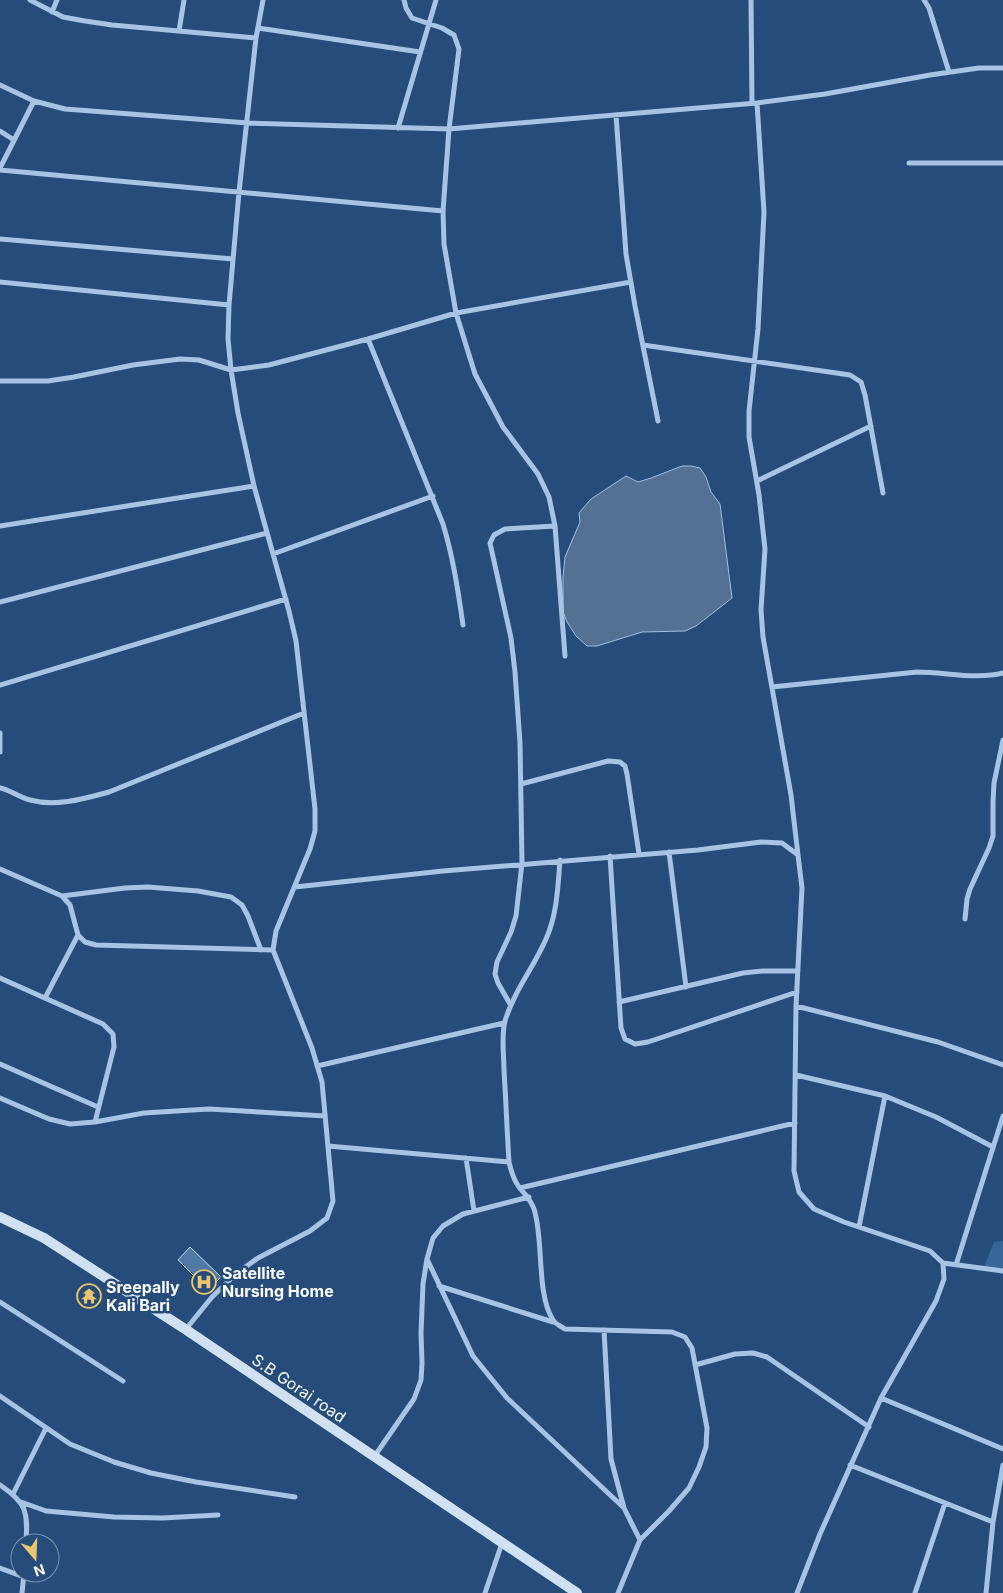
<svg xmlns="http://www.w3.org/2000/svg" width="1003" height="1593" viewBox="0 0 1003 1593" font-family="Inter,sans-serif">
<rect width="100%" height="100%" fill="#254c7a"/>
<path fill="#396698" d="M1003 1241V1274L984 1267 994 1242Z"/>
<path fill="#547193" stroke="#9dc0e5" d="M682 466H691L700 468 706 477 711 492 720 504 732 598 696 626 685 631 642 632 597 646H587L576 636 567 622 563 612V577L565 557 580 522 579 513 591 499 626 476 638 482 651 478Z"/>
<path fill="#5179a6" stroke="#cbdef3" d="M190 1247 221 1277 204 1294 195 1284 198 1280 178 1260Z"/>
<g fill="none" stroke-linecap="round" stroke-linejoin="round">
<path stroke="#a8c4e4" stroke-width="5" d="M30 0 63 17 85 21 112 25 256 38
M404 0 406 8 412 18 442 28 454 35 459 49 449 129 443 211 444 244 449 273 456 313 475 374 503 427 538 474 549 497 555 526 565 656
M751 0 752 103
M924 0 929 8 949 72
M52 12 57 0
M258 28 420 52
M179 31 184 0
M0 85 34 101 65 109 248 123 449 129 757 103 825 94 930 75 979 68H1003
M757 103 764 212 758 329 749 411V437L759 495 765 549 761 610 763 637 791 795 798 855
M616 115 626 254 635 306 658 421
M398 128 436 0
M0 131 14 140
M909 163H1003
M0 168 34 101
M0 170 443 211
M0 239 233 259
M0 282 229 305
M368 339 443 524C453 557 458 590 463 625
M643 345 850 375 861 382 865 395 883 493
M0 381H48L74 377 133 365 180 359 199 360 231 370 269 365 368 339 456 313 631 282
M757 481 871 426
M0 526 254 486
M273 554 433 496
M0 602 267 533
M0 685 286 599
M772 687 917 672C945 672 977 680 1003 673
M0 733V752
M521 784 608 761 620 762 625 766 627 774 639 854
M0 788C10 790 19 797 30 800 56 807 83 799 109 792L304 713
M669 852 686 987
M610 856 621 1028 625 1039 635 1044 648 1042 797 992
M560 860C558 886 557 915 546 939 534 967 514 991 505 1021 501 1036 504 1055 504 1070 506 1101 507 1131 509 1162 511 1171 513 1179 519 1187 526 1196 530 1198 534 1209 544 1239 536 1294 553 1320 555 1324 561 1326 565 1329L672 1332 685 1337 692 1348 707 1428 706 1447 699 1467 689 1488 669 1511 640 1540 618 1593
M0 869 62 896 70 905 78 935 85 942 96 945 273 950
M295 887 443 871 698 850 761 842 782 843 798 855 802 888 796 1006 794 1171 799 1192 814 1209 844 1222 930 1251 943 1263 944 1279 936 1301 881 1398 820 1534 797 1593
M62 896 125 888 148 887 198 891 231 897 242 905 248 916 261 950
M965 919 967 899 970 889 989 848 993 836V802L994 783 1003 740
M0 978 103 1024 113 1034 114 1047 95 1122
M45 998 78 935
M619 1002 743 973 762 971H798
M510 1004 498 983 495 974 497 962 511 932 516 916 522 863 520 743 515 672 511 638 490 543 494 535 505 529 555 526
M796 1006 938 1042 1003 1065
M0 1064 98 1107
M317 1066 504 1023
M796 1075 885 1096 936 1117 993 1147
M0 1098 49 1119 70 1124 95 1122 144 1113 209 1109 325 1116
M328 1146 509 1162
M466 1158 474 1211
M520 1188 795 1123
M859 1227 885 1096
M427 1259 473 1356 507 1398 624 1508
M943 1263 1003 1271
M956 1265 1003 1116
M439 1286 553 1322
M0 1302 123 1381
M186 1329 212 1297 237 1273 258 1258 310 1231 327 1218 333 1201 322 1082 312 1048 273 950 276 931 310 849 315 831V809L296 641 289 611 254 486 238 413 231 370 228 339 229 305 239 192 256 38 263 0
M604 1330 611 1459 624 1508 640 1540
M695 1365 735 1354 753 1353 767 1357 869 1427
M0 1396 70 1444 114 1462 151 1473 196 1482 295 1497
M881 1398 1003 1449
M374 1457 414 1399 421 1380 422 1363 421 1333 423 1284 427 1259 433 1238 443 1226 463 1214 529 1197
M850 1465 993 1522
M0 1485C27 1503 28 1512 26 1543
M13 1494 46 1428
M21 1502 46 1511 114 1517 162 1518 218 1515
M0 1568 24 1577
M22 1593 24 1573
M485 1593 502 1543
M915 1593 945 1503
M986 1593 993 1522 1003 1465"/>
<path stroke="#d1e1f4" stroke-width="10" d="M0 1217 44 1238 185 1329 577 1593"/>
</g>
<defs>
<g id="hospital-ring" transform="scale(1.25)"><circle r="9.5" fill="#254c7a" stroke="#edc56d" stroke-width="1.5"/><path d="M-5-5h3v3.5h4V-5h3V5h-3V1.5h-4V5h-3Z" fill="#edc56d"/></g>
<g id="temple-ring" transform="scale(1.25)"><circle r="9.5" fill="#254c7a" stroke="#edc56d" stroke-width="1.5"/><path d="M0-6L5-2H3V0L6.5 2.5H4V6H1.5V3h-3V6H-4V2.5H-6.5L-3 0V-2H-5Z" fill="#edc56d"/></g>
</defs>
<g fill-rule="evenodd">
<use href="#hospital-ring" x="204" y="1282"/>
<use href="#temple-ring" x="89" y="1296"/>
</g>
<g text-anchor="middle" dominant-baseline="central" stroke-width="5" stroke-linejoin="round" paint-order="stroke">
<g font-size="16" font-weight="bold" fill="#fff" stroke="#254c7a" text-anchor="start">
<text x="222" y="1273">Satellite<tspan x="222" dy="18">Nursing Home</tspan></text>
<text x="106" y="1287">Sreepally<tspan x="106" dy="18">Kali Bari</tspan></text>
</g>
<g font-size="16" fill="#fff" stroke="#254c7a">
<text transform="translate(299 1388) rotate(34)">S.B Gorai road</text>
</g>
</g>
<g transform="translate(35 1558) rotate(161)"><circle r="24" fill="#254c7a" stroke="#7c94af"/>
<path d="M0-4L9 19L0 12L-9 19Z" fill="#edc56d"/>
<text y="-8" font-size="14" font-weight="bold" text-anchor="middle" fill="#ffffff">N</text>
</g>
</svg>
